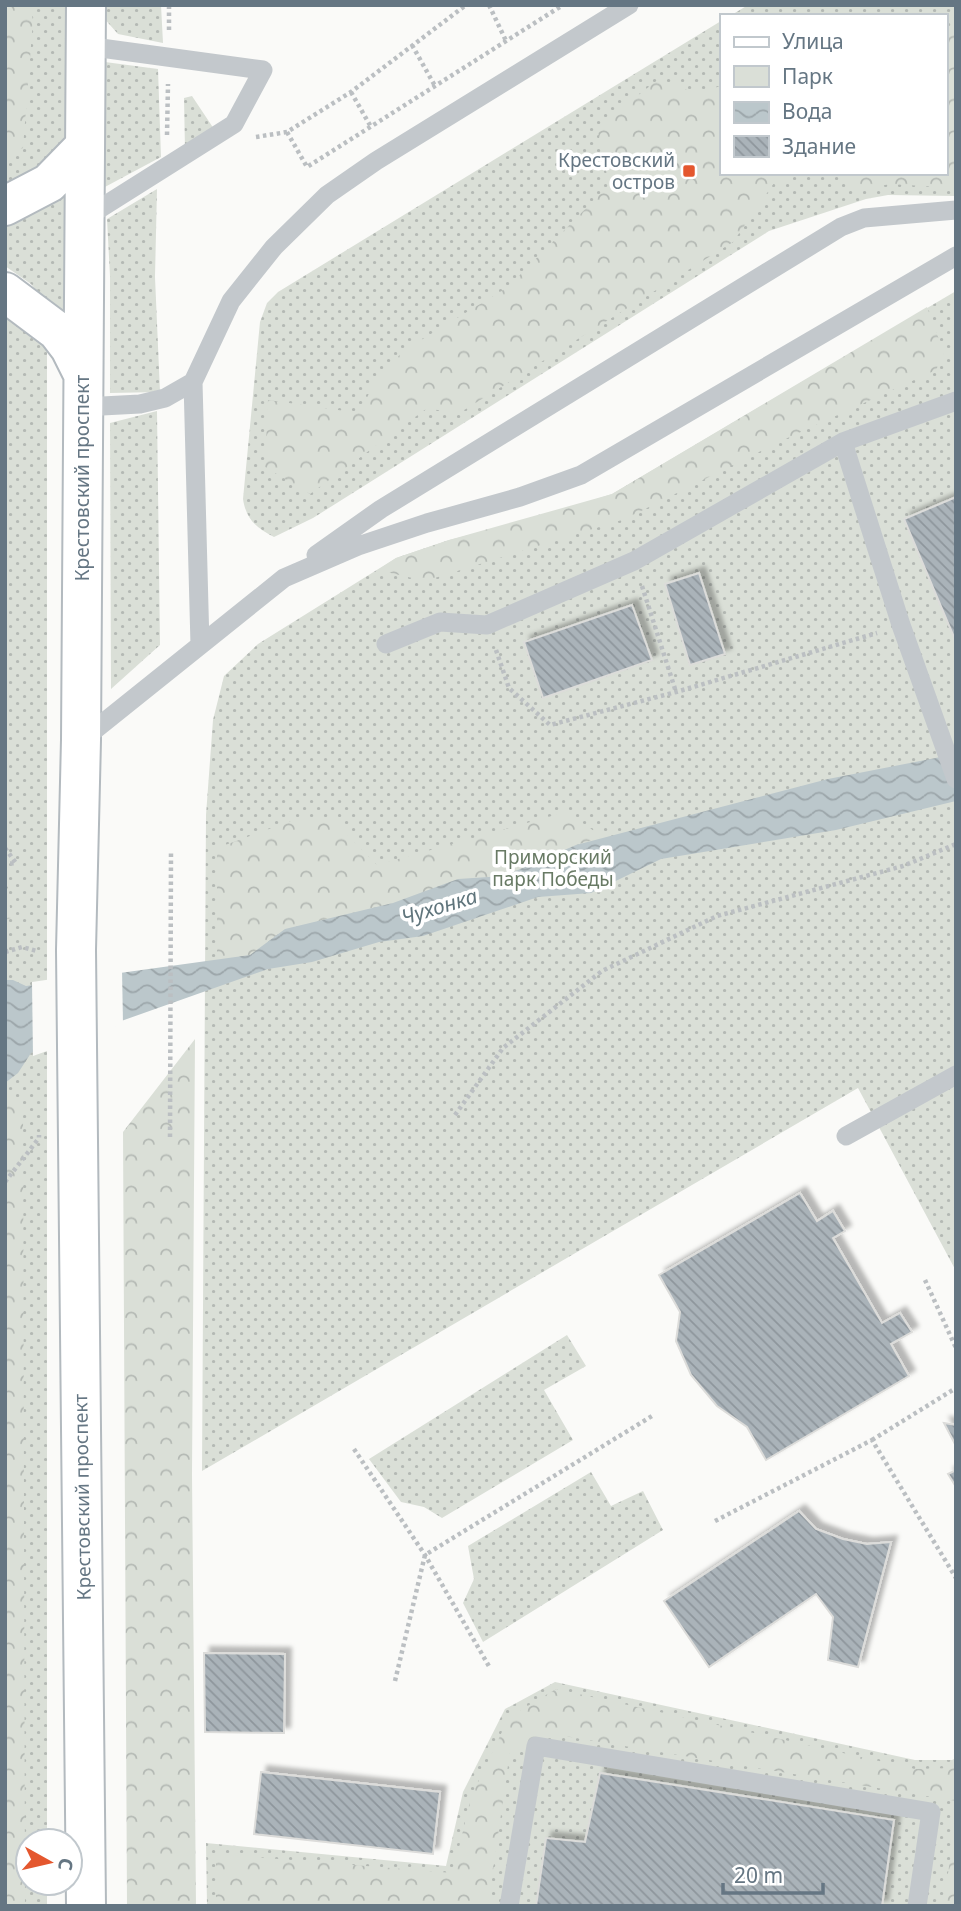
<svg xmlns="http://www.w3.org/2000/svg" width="961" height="1911" viewBox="0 0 961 1911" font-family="'Noto Sans',sans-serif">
<defs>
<pattern id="green-dots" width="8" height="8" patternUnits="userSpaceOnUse" patternTransform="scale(1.75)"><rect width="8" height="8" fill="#dadfd7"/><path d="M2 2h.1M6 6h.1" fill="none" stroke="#b4b9b4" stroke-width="1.8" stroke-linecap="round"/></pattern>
<pattern id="forest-crowns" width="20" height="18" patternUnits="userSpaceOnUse" patternTransform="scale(1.75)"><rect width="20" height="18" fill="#dadfd7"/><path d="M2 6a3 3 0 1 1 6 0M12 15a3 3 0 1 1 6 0" fill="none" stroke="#b4b9b4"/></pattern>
<pattern id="water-waves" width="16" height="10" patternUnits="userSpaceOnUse" patternTransform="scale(1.75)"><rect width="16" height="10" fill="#bbc7cb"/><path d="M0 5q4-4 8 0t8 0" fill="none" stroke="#9ca6aa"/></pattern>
<pattern id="building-back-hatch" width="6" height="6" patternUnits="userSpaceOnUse" patternTransform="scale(1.75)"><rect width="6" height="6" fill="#aab3b9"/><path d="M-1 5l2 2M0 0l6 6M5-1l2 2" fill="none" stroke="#8e969c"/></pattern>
<filter id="shadow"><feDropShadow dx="6" dy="-6" stdDeviation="2" flood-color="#0004"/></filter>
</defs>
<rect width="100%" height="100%" fill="#fafaf8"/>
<path fill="url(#green-dots)" d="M5 5H67L70 139 49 170 5 187Z
M102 5H161L163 43 118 34 102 16Z
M748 5H956V196L888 195 866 199 769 231 313 518 274 537C256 528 246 519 243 499L260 322 267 303 278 292 721 21V173H945V16H730Z
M105 62 158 69 161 157 103 188Z
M192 96 214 129 185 150 184 98Z
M68 187 69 325 49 306 31 284 5 266V222Z
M157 189 155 277 160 392 110 393V276L107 219Z
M956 291V1271L858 1088 202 1471 206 815 213 720 224 676 258 644 396 558 449 540 531 520 612 494Z
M5 317 47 346V1841H28V1883H47V1906H5Z
M157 411 160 645 111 689 110 423Z
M567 1335 586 1366 544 1390 573 1440 442 1518 424 1507 401 1502 369 1459Z
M591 1472 611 1506 643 1491 663 1530 483 1642 463 1603 474 1579 468 1546Z
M555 1682 915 1760H952L956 1758V1906H207L206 1843 446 1866 463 1792 505 1709Z"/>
<path fill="url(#forest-crowns)" d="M5 5H26L31 12 33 20 23 148 5 155Z
M956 28V188L890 184 856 191 844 173H945V37Z
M659 79 695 93 721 86V173H807L774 183 733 242 461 412 426 409 310 494 265 467 268 400 359 413 374 384 403 351 508 287 609 185 597 127Z
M927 307 944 353 936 370 781 441 625 519 425 581 378 570 396 558 449 540 612 494Z
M5 792 7 877 11 918 5 920Z
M566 812 603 837 576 845 504 876 458 880 393 903 285 929 250 955 217 960V848L299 818 334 821 377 865Z
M195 1039 192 1474 196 1906H127L123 1132Z
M23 1098 25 1906H5V1099Z
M556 1689 915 1769 956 1768V1801L546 1733 510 1751 488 1906H216V1854L453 1873 471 1797 509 1717Z
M956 1821V1906H943Z"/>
<path fill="url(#water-waves)" d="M956 754V801L836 830 661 859 591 893 538 897 423 936 379 942 312 962 268 969 31 1053 18 1073 5 1083V980H13L26 986 250 955 285 929 393 903 458 879 504 876 576 845 828 779Z"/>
<path fill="#fafaf8" d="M122 969 123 1024 33 1056 32 982Z"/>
<path fill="url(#building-back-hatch)" stroke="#dcdcda" stroke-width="2" filter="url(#shadow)" d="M956 497V642L904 519Z
M699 573 725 654 690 665 665 584Z
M632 605 652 660 543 698 524 642Z
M800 1193 817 1221 833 1211 845 1231 833 1238 882 1323 900 1313 912 1332 891 1344 909 1376 766 1460 747 1427 717 1406 691 1375 676 1341 680 1312 659 1275Z
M944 1423 956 1425V1446Z
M956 1470V1487L948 1474Z
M799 1511 816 1529 843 1539 867 1544 891 1542 858 1667 828 1660 833 1617 816 1594 709 1667 664 1601Z
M204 1653 285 1654 284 1733 205 1732Z
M261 1772 440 1792 433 1854 254 1834Z
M600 1773 894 1820 882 1906H536L546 1838 585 1842Z"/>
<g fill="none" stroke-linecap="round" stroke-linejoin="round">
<g stroke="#b3babf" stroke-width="42">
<path id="secondary" d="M5 206 49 183 85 146
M5 292 57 331 70 348 83 374
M86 1906 76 950 81 740 86 5"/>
</g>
<path stroke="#bbbfc2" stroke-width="4.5" stroke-dasharray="3.5 3.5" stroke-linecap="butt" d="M489 5 507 43
M169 30V5
M412 45 435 86
M351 92 371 127
M287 132 307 167 563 5
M167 135 168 84
M256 137 287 132 351 92 466 5
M642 586 676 692
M496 650 509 688 550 725 676 692 877 633
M5 848 16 863 5 864
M5 952 22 947 37 951
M455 1115 503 1048 602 971 717 916 903 866 956 844
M170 1137 171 850
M5 1182 39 1138V1135
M925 1280 956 1348
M872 1440 956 1388
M354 1449 425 1555 490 1668
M715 1521 872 1440 956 1578
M395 1681 425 1555 652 1416"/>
<path stroke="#c3c8cc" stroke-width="19" d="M85 218 234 124 263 70 86 46
M193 382 200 645
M83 407 140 404 165 398 193 382 231 301 274 247 327 195 376 161 629 5
M843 442 901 625 956 779
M316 555 381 509 841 227 864 218 956 210
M386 644 440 622 487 625 634 561 843 442 956 401
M82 740 284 578 358 546 427 523 520 497 581 475 956 256
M846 1136 956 1075
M509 1906 536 1746 931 1812 917 1906"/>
<use href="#secondary" stroke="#fff" stroke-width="38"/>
</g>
<rect fill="#e4572e" stroke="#fff" stroke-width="2.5" x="682" y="164" width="14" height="14" rx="3.5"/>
<g text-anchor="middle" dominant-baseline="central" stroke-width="7" stroke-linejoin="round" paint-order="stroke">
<g font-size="19" fill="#657683" stroke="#fff" text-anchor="end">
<text x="675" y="160">Крестовский<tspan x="675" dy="22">остров</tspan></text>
</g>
<g font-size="19" fill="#657683" stroke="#fff">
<text transform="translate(82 478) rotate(-90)">Крестовский проспект</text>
<text transform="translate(82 1497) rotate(-91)">Крестовский проспект</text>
</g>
<g font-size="19" fill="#687a64" stroke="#fff">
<text x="553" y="857">Приморский<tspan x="553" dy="22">парк Победы</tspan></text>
</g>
<g font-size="21" font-style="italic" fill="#60757c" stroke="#fff">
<text transform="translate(439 906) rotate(-17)">Чухонка</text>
</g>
</g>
<rect width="961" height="1911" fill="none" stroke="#657683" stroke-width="14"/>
<rect x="720" y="14" width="228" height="161" fill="#ffffff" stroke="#c1c8cd" stroke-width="2"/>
<rect x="734" y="37" width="35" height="10" fill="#ffffff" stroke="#c1c8cd" stroke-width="2"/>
<text x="782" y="49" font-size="21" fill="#657683">Улица</text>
<rect x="734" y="66" width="35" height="21" fill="#dadfd7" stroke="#c1c8cd" stroke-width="2"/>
<text x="782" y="84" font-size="21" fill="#657683">Парк</text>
<rect x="734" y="102" width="35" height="21" fill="url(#water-waves)" stroke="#c1c8cd" stroke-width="2"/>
<text x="782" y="119" font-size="21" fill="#657683">Вода</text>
<rect x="734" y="136" width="35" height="21" fill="url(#building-back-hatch)" stroke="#c1c8cd" stroke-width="2"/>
<text x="782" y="154" font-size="21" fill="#657683">Здание</text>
<g transform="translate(49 1862) rotate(98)"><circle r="33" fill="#ffffff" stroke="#c1c8cd" stroke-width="2"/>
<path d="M0-5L12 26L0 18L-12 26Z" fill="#e4572e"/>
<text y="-10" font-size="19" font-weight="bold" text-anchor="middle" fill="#657683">С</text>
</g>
<path d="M723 1883v10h100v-10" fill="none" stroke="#657683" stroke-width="3.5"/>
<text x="734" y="1883" font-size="21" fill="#657683" stroke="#ffffff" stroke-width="5" paint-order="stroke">20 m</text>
</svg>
